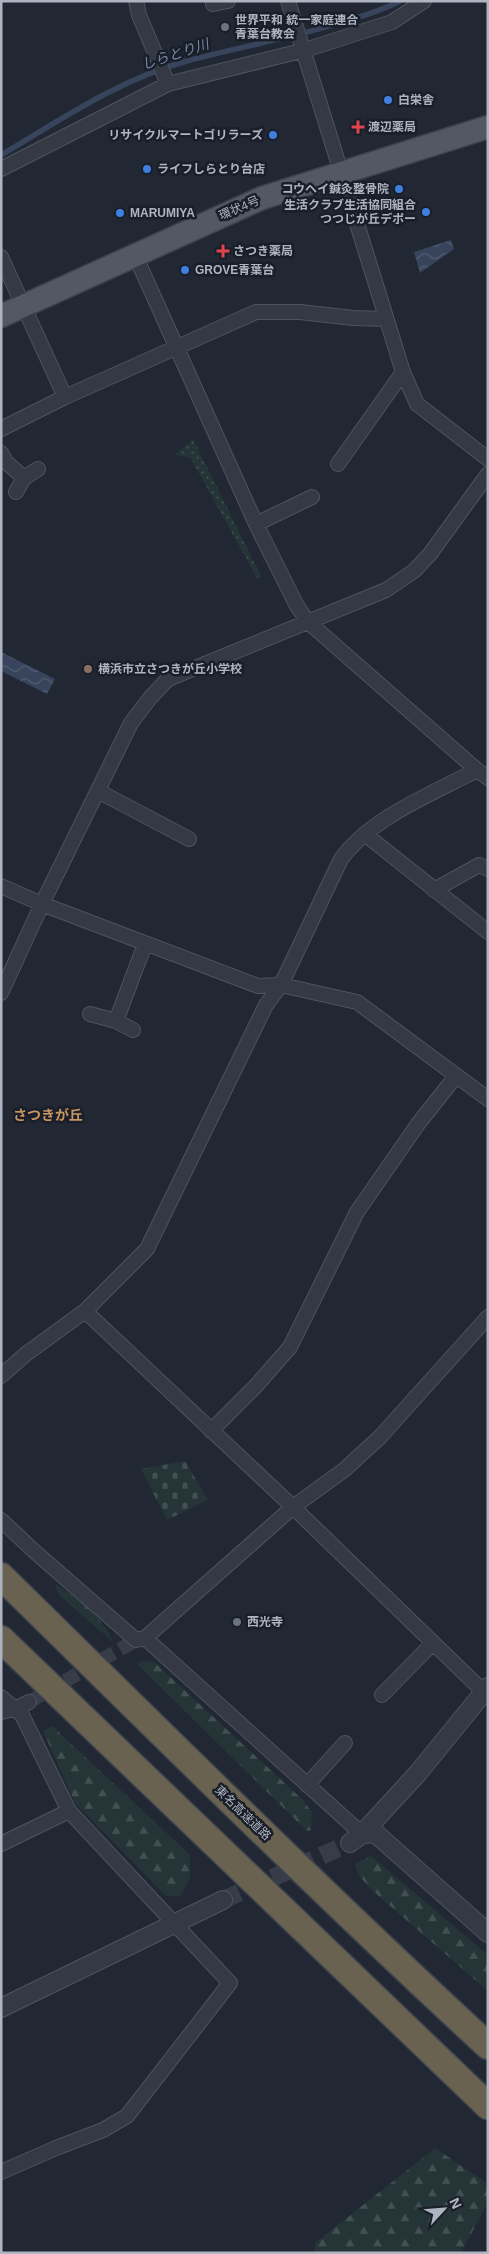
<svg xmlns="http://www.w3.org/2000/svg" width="489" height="2254" viewBox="0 0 489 2254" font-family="Helvetica,'Noto Sans JP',sans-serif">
<defs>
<pattern id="grass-dots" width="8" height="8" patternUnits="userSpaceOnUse" patternTransform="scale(1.25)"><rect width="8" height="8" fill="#253537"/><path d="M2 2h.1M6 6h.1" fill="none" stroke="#425052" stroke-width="1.8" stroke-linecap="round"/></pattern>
<pattern id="forest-firs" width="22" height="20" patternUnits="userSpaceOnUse" patternTransform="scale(1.25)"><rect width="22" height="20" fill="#253537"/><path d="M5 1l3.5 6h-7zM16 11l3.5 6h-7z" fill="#425052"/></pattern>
<pattern id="cemetery-stones" width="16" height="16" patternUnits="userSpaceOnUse" patternTransform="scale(1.25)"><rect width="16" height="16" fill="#253537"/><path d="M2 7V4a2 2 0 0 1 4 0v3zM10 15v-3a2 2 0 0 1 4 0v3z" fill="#425052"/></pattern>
<pattern id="water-waves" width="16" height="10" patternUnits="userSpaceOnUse" patternTransform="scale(1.25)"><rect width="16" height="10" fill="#37445b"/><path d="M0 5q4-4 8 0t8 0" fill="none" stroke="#515d71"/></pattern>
</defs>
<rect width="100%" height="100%" fill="#212733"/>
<path fill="url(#grass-dots)" d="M193 439 261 576 257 578 190 457 174 455Z"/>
<path fill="url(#forest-firs)" d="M55 1584C76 1597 104 1618 113 1642L58 1594Z
M142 1661 154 1662 304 1801 312 1813 311 1830 307 1831 137 1664Z
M52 1726 190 1855V1879L180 1896H166L75 1803 43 1731Z
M371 1856 488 1955V1991L373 1891 359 1876 355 1864Z
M435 2148 488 2184V2202L461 2253H315V2243Z"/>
<path fill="url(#cemetery-stones)" d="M185 1461 208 1500 167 1520 141 1469Z"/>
<path fill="url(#water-waves)" d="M451 240 454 249 420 273 414 252Z
M1 652 55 679 47 694 1 671Z"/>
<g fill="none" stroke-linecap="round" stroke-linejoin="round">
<path stroke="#37445b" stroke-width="5.5" d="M1 155C60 120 120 79 187 61 239 47 292 38 343 22 362 16 381 11 400 1"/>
<path stroke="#363c48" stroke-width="14" stroke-dasharray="14 7" stroke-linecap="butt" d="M29 1702 136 1640"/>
<path stroke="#363c48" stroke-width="18" stroke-dasharray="18 9" stroke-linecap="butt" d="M223 1900 350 1843"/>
<g stroke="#4e545f" stroke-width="16">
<path id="minor" d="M136 1 139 15 168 84
M288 1 403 372 417 404 488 459
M213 4 228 1
M1 169 168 84 305 50 392 22 424 1
M135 255 256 524 296 604 307 621 477 770
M1 257 65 397
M1 429 65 397 256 312H300L353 318 386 319
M1 453 6 462 24 478 38 469
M338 464 403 372
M16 492 24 478
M256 524 312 497
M98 791 189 839
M366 835 488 932
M1 886 42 904 258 986 281 985 357 1002 488 1099
M434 890 479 865 488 869
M1 993 42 904 131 723 150 698 168 679 386 590 414 571 430 554 488 474
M90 1014 116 1021 133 1030
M116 1021 145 944
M85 1311 293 1507 488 1696
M1 1376 26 1354 85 1311 147 1249 266 1005 281 985 341 859C372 817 432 794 477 770L488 778
M211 1431 255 1387 290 1347 357 1212 418 1124 456 1076
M1 1520 34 1551 136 1640 145 1638 362 1834
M145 1638 293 1507 344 1470 380 1437 488 1317
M382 1695 433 1643
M1 1697 22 1715 69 1811 230 1983 127 2116 103 2130 56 2148 1 2172
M1 1712 15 1709 29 1702
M307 1785 345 1743
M1 1844 69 1811"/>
</g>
<g stroke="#4e545f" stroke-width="20">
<path id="tertiary" d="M362 1834 375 1833 488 1933
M350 1843 362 1834 418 1773 488 1687
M1 2008 223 1900"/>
</g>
<g stroke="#3d424d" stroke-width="25">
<path id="primary" d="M1 316 262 198 488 127"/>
</g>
<g stroke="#3e444e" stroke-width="29">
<path id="motorway" d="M1 1576C162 1734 322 1893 488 2046
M1 1639 488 2106"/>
</g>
<use href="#minor" stroke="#343944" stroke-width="14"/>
<use href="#tertiary" stroke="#343944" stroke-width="18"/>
<use href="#primary" stroke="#525864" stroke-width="22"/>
<use href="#motorway" stroke="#696251" stroke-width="26"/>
</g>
<g fill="#6b7280" stroke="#191e28" stroke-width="2">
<circle cx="225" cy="27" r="5"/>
<circle cx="237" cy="1622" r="5"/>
</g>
<g fill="#3f7fe0" stroke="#191e28" stroke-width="2">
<circle cx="388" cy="100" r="5"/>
<circle cx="273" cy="135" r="5"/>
<circle cx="147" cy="169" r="5"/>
<circle cx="399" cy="189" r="5"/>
<circle cx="426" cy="212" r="5"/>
<circle cx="120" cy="213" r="5"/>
<circle cx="185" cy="270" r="5"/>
</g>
<g fill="#e0444e" stroke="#191e28" stroke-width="2">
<path d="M355.5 119.5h5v5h5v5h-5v5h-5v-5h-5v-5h5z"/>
<path d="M220.5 243.5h5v5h5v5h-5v5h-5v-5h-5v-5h5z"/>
</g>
<circle fill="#8d6e63" stroke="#191e28" stroke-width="2" cx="88" cy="669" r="5"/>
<g text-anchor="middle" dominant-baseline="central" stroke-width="5" stroke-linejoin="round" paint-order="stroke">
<g font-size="12" font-weight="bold" fill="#aeb4c1" stroke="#191e28" text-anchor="start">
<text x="235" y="20">世界平和 統一家庭連合<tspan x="235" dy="14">青葉台教会</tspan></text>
<text x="398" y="100">白栄舎</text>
<text x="368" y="127">渡辺薬局</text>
<text x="263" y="135" text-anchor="end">リサイクルマートゴリラーズ</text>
<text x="157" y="169">ライフしらとり台店</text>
<text x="389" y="189" text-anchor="end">コウヘイ鍼灸整骨院</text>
<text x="416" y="205" text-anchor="end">生活クラブ生活協同組合<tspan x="416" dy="14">つつじが丘デポー</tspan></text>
<text x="130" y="213">MARUMIYA</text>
<text x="233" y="251">さつき薬局</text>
<text x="195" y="270">GROVE青葉台</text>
<text x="98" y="669">横浜市立さつきが丘小学校</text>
<text x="247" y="1622">西光寺</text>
</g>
<g font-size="12" fill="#aeb4c1" stroke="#191e28">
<text transform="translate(239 208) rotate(-23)">環状4号</text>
<text transform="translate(243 1813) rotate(44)">東名高速道路</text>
</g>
<g font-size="14" font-style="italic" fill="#7889a7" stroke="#191e28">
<text transform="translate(175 54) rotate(-18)">しらとり川</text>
</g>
<g font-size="14" font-weight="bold" fill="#c79662" stroke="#191e28">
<text x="48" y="1115">さつきが丘</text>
</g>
</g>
<rect width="489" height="2254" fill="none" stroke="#aeb4c1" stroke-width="5"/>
<g transform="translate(444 2209) rotate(64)" stroke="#191e28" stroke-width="4" paint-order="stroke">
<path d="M0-4L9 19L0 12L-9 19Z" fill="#aeb4c1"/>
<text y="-8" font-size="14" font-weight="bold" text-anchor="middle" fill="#aeb4c1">N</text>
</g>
</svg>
